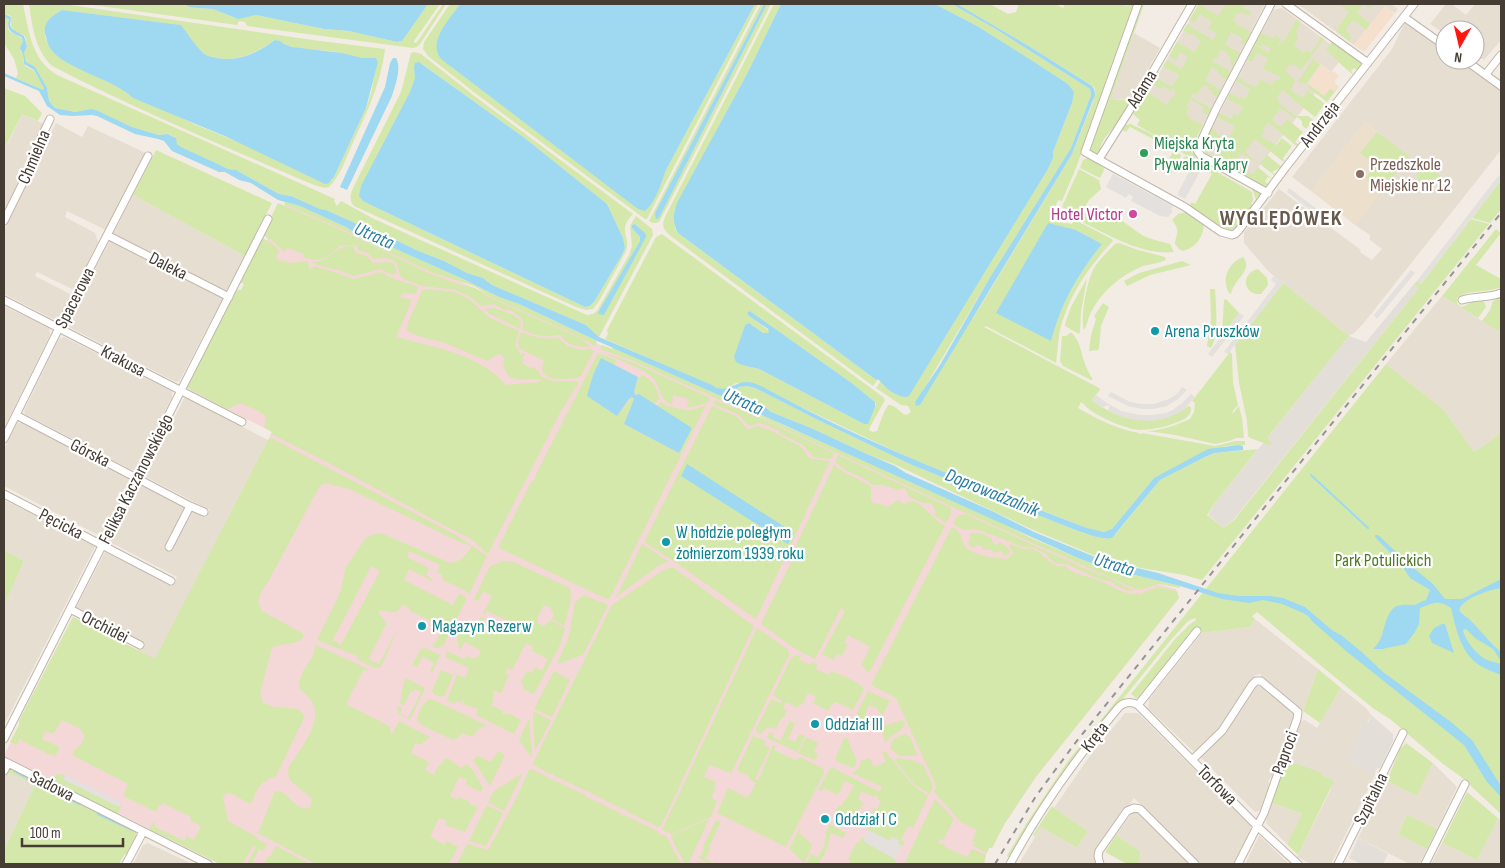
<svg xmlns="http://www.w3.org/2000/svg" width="1505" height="868" viewBox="0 0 1505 868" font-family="'Sofia Sans Condensed',sans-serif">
<rect width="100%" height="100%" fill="#f2ece4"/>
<path fill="#e7ded2" d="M1199 4H1265L1202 127 1146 96Z
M1298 4H1391L1398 9 1395 13 1385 6 1354 45Z
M1446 4H1452L1466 15 1475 4H1501V40L1484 60 1475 55V30H1445V34L1430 24Z
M1282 8 1345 55 1331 72 1321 64 1307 83 1317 91 1250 178 1206 153 1203 145 1273 10Z
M1405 22 1445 51V60H1458L1501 90V150L1363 324 1354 333 1349 336 1269 272 1244 243V232L1279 189 1361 250 1360 252 1372 260 1382 249 1370 240V235L1355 225 1408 156 1365 122 1311 191 1292 177 1392 49Z
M1134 33 1160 48 1130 100 1111 99Z
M22 114 44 124 36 140V148L4 213V142L8 144Z
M56 123 82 137 88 126 146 153 106 230 67 211 65 217 95 233 98 242 74 290 37 272 35 276 72 295 60 317 53 319 4 294V230Z
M133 195 245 256 227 290 225 291 113 234Z
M112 241 223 298 180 380 177 382 172 380 69 327 68 324 80 298 109 242Z
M1442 296 1497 330 1501 325V433L1474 452 1444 410 1386 364Z
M4 306 49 328 50 335 4 428Z
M64 337 172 391V397L135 469 132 470 25 414 24 411 59 339Z
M185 397 268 440 155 660 138 651 142 642 76 608 105 552 172 586 177 577 110 542 140 483 206 517 210 510 144 476Z
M17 423H24L129 476 130 479 103 532 96 534 4 486V450Z
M4 500 96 545 4 725V606L24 561 4 550Z
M1255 619 1318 669 1303 711 1261 677V674L1255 675 1220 729 1196 752 1193 751 1148 708 1149 699 1202 633 1250 627Z
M1261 686 1292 711 1294 717 1273 775 1268 781 1270 784 1261 810 1255 812 1201 758V755L1253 687Z
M1341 688 1367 709 1371 715 1367 723 1364 722 1346 760 1375 775 1331 864H1311L1297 857 1331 789 1286 760 1299 722 1305 720 1317 728Z
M1125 713H1138L1250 825 1251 830 1233 864H1201L1134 798 1097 851 1098 864H1021L1020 862 1041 827 1077 848 1088 831 1054 808 1089 757Z
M1433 763 1457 787 1437 829 1407 815 1398 834 1427 849 1419 864H1410L1358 838 1387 781 1417 796Z
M10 772 35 785 4 850V779L6 775Z
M1270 802 1302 814 1287 844 1267 824 1265 816Z
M1138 812 1190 864H1138L1141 852 1116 835 1132 813Z
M1498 818 1501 821V864H1431L1442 843 1477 860Z
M1259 836H1260L1289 864H1245Z
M148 843 192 864H133L143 845Z"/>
<path fill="#f5e0ce" d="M1385 6 1395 13 1364 52 1354 45Z
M1321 64 1331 72 1333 71 1339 76 1334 82 1339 86 1334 91 1324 96 1307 83Z"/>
<path fill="#e4ded9" d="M1414 284 1419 288 1235 518 1224 528 1208 515 1215 503 1349 336 1366 342Z
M1371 715 1393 734V741L1380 768H1378L1375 772V775L1346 760 1364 721 1368 723Z
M1358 838 1388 854 1383 864H1361L1349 858Z"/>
<path fill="#ece0cd" d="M1365 122 1409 156 1355 225 1311 191Z"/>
<path fill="#f4d7d7" d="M286 203 1085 564 1176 589 1179 598 1035 778 1005 823 992 848H989L988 850 984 860 985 862 984 864H220L4 756 19 725V721L73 617 155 659 272 432 190 390 274 313 257 259Z"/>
<path fill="#d4e8ab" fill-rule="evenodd" d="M4 4H23C29 31 31 59 57 75L335 199 334 201 337 206 341 201 374 219 587 315 593 314 597 311 629 255 632 246 630 226 636 216 652 229 653 235 599 337 586 325 492 285 483 278 467 273 444 261 416 250 396 240 367 231 357 224 326 210 320 209 291 196 279 194 236 170 228 169 218 164 181 147 177 144 175 137 167 134 159 135 132 127 95 110 91 109 75 112 55 108 49 101 47 88 35 68 26 62 24 53 27 46 25 36C19 33 10 31 11 24 11 21 11 19 11 16L4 14ZM635 224 638 226 646 237 598 315 640 241V237L632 228V225Z
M29 4H63L320 41 385 49C381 84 366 114 351 147 345 161 340 176 329 187L325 188 314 185C226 147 137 110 52 66 35 50 32 25 29 4ZM62 10 180 25C187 34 194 45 202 52 206 56 212 57 217 58 239 62 257 52 275 40 281 41 283 44 289 46 303 51 320 49 335 52 347 54 358 60 370 58L376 69 371 93 366 108 332 181 194 124 65 61C43 46 34 25 62 10Z
M86 4H183L196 8 213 9 235 18 256 15 324 29 349 31 397 42H400L428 4H440L414 41V43L417 42 443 4H446L420 44 417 47 413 48 247 26 245 22 239 21 237 25Z
M450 4H460L440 34 437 46 658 190 666 170 755 4H758L647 219H645L475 93 428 56 423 49 424 42Z
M761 4H764L655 213 659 217 767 4H771L668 205 659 222C655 224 652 223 649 221Z
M774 4H781L747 74 674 211 675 228 678 233 875 379H878L873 386 672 237C664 230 661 227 665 217Z
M935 4H952L994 28 1090 89 1091 95 1071 148 989 279 915 404 980 307 1072 154 1093 102 1095 90 1094 87 1032 48 957 4H990L1008 14 1016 12 1019 4H1055L1063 8 1065 4H1122L1127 6 1128 4H1134L1076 168 1062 201 1058 200 1049 221 1072 224 1075 216 1072 215 1073 212 1062 207 1079 169 1099 180 1101 189 1089 200 1077 221 1112 239 1113 241C1093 262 1073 289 1064 317 1058 331 1058 348 1056 363L986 326 984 327 1099 388 1100 390 1092 400C1120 422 1159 429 1188 406L1191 407C1192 415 1186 418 1180 421 1167 427 1155 429 1141 430 1129 430 1103 419 1093 412 1089 410 1085 405 1081 402L1078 408C1097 419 1117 429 1139 433V434H1141L1142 433 1215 446 1235 441H1245V445L1225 446 1154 478 1112 529C1103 534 1096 531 1087 528L916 461 784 399 756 384 736 383 724 390 719 389 605 339 608 334 607 330 656 237 662 234 883 397 885 400 870 427 869 430 873 432 877 431 884 412 888 405C897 405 899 413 906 415L911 412 908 406 901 405 876 388 881 381 882 384C891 391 897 399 909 395L1048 169 1053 158V152L1072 103 1068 84 977 26ZM1076 230 1102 244C1077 276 1062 302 1050 341ZM750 311 853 384 875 402 876 404 864 424 759 369 742 365 740 340 745 325H752L763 333H769V331L754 319Z
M1141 4H1144L1111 99 1131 101C1125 110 1120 120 1113 128 1106 137 1101 140 1100 151L1096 154 1091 150V145Z
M1199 4 1218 16 1226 4H1244L1243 8 1251 12 1249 16 1242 12 1240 14 1238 12 1233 20 1236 22V24L1251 32 1244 45 1241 42 1243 39 1231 32 1225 45 1240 53 1232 67 1230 59 1231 57 1227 55 1228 53 1221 49 1217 58H1215L1213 62 1230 71 1227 79 1222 78 1221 75 1217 72 1218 70 1212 67 1205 81 1221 90 1217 97 1211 93 1212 91 1208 89 1209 87 1203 85 1197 95 1193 93 1190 97 1211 108 1208 115 1202 112 1204 107 1190 99 1186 106 1189 108 1186 114 1190 116 1189 118 1203 125 1191 148 1192 153 1195 152 1261 192V197L1259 196 1256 200 1252 188 1196 158 1184 154 1174 146 1137 125 1140 120 1134 115 1133 112 1137 104 1140 106 1148 92 1167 105 1172 97H1173L1176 92 1172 89 1171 91 1163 86 1161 89 1153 84 1156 78 1172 87 1179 75 1163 66 1167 60 1181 69 1188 57 1180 52 1176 60 1169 56 1177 42 1194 52 1201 41 1196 38 1197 36 1192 33 1191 35 1183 31 1187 24 1213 40 1217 33 1208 28 1212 22 1200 14 1194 23 1189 20Z
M1339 4H1377L1372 6 1370 9 1363 4 1357 13 1370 24 1366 30 1353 20 1346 29 1347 32 1351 37 1350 42 1336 31 1349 12Z
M4 17 9 19C5 36 14 31 22 39L23 44 20 51 23 54V61L25 66 34 71 44 87 43 90 16 78 18 73 14 59 4 43Z
M1297 19 1301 23 1296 32 1298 38 1294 46 1304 53 1306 50 1311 53 1321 37 1324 39 1301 70 1293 64 1291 66 1289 65 1285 71 1295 80 1291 90 1302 98 1308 91 1325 104 1315 117 1291 98 1292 97 1282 90 1277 98 1280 101 1279 103 1296 117 1298 116H1308L1313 120 1306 129 1302 125V121L1297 117 1295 119 1281 108 1272 119 1277 125 1282 126 1287 119 1303 132 1295 142 1299 145 1297 146 1294 144 1269 123 1263 128 1265 131 1261 137C1266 140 1271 142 1276 145L1282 138 1292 146 1283 158 1285 162 1281 160 1255 139 1245 152 1260 164 1267 155 1282 167 1272 172 1276 175H1274L1260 164 1240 153 1237 159 1234 158 1229 166 1206 153 1203 145 1205 141 1207 142 1205 146 1206 149 1208 151V153L1218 158 1226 146 1208 135 1211 128 1216 131 1215 133 1228 139 1235 126 1217 117 1219 113 1231 119 1234 114 1238 116 1243 107 1227 99 1230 93 1239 98 1240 97 1245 99 1250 89 1236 81 1238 77 1244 80 1243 82 1256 87 1260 80 1271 85 1275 79 1278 81 1281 77 1263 69 1268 58 1257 53 1252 62 1247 60 1255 45 1269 53 1271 49 1263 44 1261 47 1255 44 1261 33 1273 39 1275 35 1281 39 1278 44 1279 45 1282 40 1284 41Z
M1333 40 1361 62V65L1358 70 1354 68 1351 71 1354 75C1348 72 1333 56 1326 50Z
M414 52 421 54 477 98 633 214C630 217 627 221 626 224 622 235 631 239 625 253L599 301 593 309 586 310 576 307 354 206C349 199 350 196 353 188L401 92 410 57 411 53ZM422 64 526 139 607 204 623 238 625 248 622 255 594 302 590 306 585 307 373 206 410 92Z
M1313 59 1320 65 1307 83 1324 96 1330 89 1334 91 1339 86 1327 102 1309 88V86L1304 82 1302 84 1298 81Z
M4 88 25 96 42 113 38 121 22 114 7 144 4 142Z
M1131 124C1145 131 1175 144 1181 156L1171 174 1163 170 1174 150 1130 127 1126 132 1122 130 1125 125Z
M1377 132 1409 156 1381 192 1368 182 1367 176 1375 165 1360 153Z
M156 150 272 203 245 256 133 195Z
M1185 156 1204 165 1202 168 1198 166 1193 174 1179 167 1175 174V172Z
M1088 158 1103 165 1104 170 1100 178 1080 168 1083 160Z
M1417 163 1426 164 1441 177 1431 190 1418 180Z
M1233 166 1253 174 1258 167 1272 179 1268 177 1265 181 1268 184C1266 187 1263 187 1260 185V184L1232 167Z
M1210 168 1252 192 1253 201 1251 204 1254 207C1247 216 1237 234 1224 230L1190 207 1191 202 1195 204 1212 174 1208 171Z
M1501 180V209L1490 223 1472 218Z
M285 202 301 206 346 227 355 233 380 242 463 279 499 297 519 304 597 341 595 346 576 335 493 298 474 286 433 273 377 247 338 227 284 204Z
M278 203 335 227 428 273 458 284 475 288 491 298 580 338 590 346C584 348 571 346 567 342 563 340 563 335 558 335 554 335 550 337 546 336 538 336 530 333 522 330 527 319 517 315 509 309L504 310 494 304 481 306 470 297 456 290 423 286 403 279 400 275 397 264 391 259 385 258 374 259 366 252 359 251 356 245 340 246 327 257 321 259 313 260 303 257 304 254 287 248 285 252 281 249 273 241 262 235Z
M1084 211C1095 210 1101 218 1111 215 1123 220 1131 228 1142 235 1151 240 1161 241 1170 244L1174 252C1143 256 1107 234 1080 221Z
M1186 212 1204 224C1203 237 1197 247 1183 251L1179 249 1175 244C1176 233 1181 231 1172 220L1178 214Z
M1471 219 1489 224 1202 580 1184 575 1141 568 1098 557 1031 529 894 464 874 457 811 428 771 412 765 407 754 404 755 401 754 400 752 403 734 393 738 387 747 386 755 388 818 420 912 465 1078 531 1106 539 1116 534 1160 480 1205 457 1216 453 1258 449 1215 503 1207 515 1224 528 1235 519 1419 288 1414 284 1417 281 1421 284Z
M1496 229 1501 233 1476 265 1501 279V287C1488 293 1467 289 1457 298V304L1462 307C1471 304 1474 297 1484 302L1486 307 1478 318 1442 296Z
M261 237 274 245 279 251 276 255 277 260 292 263 308 261 309 270 315 266 354 279 382 272 389 277 418 287 416 294 405 293 398 297 412 300 396 337C434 347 479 354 506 385L539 382 542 380C530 376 511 386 505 370 503 366 503 362 505 358L499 354 487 361 445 343 421 337 407 331V325L423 289 455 292 470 300 490 318 519 331 515 345 519 351V353L521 355 523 353 525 354 522 358 524 360 522 363 531 368 532 366C538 369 539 375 544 378 554 384 568 379 579 382L560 413 488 554 471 539 436 521 327 462 271 434 272 432 264 427 266 421 265 415 254 409 240 403 227 409 186 387 234 292 238 290H241L244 284 241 283V279Z
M1119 243 1138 250 1165 257 1166 260C1159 263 1151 264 1143 266 1121 275 1102 291 1091 312 1088 318 1087 326 1084 330 1080 318 1087 280 1094 268 1100 259 1108 251 1115 244Z
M352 246 355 247 353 249 358 254C365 254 368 257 373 263L389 262 394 264 397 273 393 275 380 269 354 276 337 270 318 265 312 262C332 261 334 246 352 246Z
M1243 257C1254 270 1233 280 1231 294L1229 293C1221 279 1228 263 1243 257Z
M1182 261 1191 265 1150 275 1127 286 1124 281 1139 273Z
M1258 269 1267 278 1268 285 1261 294C1242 295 1241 273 1258 269Z
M1087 278 1081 312 1080 332 1079 334 1065 326V324L1071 307Z
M1283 283 1349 336 1267 438 1272 444 1269 445 1250 438 1248 436 1247 421 1239 383 1235 345Z
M1210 289H1215C1216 304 1219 336 1211 348L1207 346 1211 320Z
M1501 297V325L1498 331 1482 321 1490 310 1493 301Z
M1226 299 1239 313 1224 333 1222 331 1224 300Z
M1103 303 1109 307 1101 326 1099 348 1098 350 1089 351 1091 335 1096 319 1094 316Z
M495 308C504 313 525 315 520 329L490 314 484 309Z
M521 332C536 338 544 339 558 338L567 346 581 350 589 349 594 351 580 377C568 380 534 383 544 361L519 348 518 343Z
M1070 333H1072C1079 341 1080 347 1083 358 1085 366 1089 373 1093 380H1091L1063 366 1060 361 1062 336H1066Z
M602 345 612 349 613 347 616 348 749 409 747 412 631 360 600 349Z
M599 351 632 362 710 398 708 403C700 403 694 408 687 407L689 399 673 395 672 405C659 400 661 386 652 377 641 368 613 357 599 351Z
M1230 352 1232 354 1233 383 1238 405 1232 412 1233 413 1239 406 1242 418 1244 438H1236L1229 441 1215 444 1175 435 1147 431C1164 430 1176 425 1190 419L1194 412 1195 403 1192 401Z
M601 354 616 360 614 364 628 372 601 359 593 375 588 396 608 410 607 413 609 410 617 416 632 397 634 399 624 424 679 453 657 406 661 402 667 406 686 410H692L706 405 610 598 607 599 501 549 499 546 531 482 535 480 536 474 597 355Z
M1386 364 1444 410 1474 452 1501 433V814L1460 776 1443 764 1390 719 1374 709 1325 669 1257 612 1252 616 1255 619 1250 627 1202 633 1197 639 1202 633 1201 631 1199 632 1140 698H1136L1131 694 1176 638 1189 625 1196 620 1195 618 1188 621 1169 642 1114 710 1010 858 1007 856 1026 824 1068 761Z
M642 375C653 380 656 387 659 398L655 404 634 392 638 378H640Z
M715 400 754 415 834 453 831 459 813 457 803 445 779 433 780 431 760 423 749 426 738 414 713 404Z
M712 406 736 416 748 430C757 424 760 426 767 430L768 429 801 447 808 457 812 459 830 461 756 619 675 562 644 542Z
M761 415 768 417 783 425 874 465 912 483 992 518 1029 537 1078 558 1102 567 1180 586V588L1159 584 1138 590 957 509 760 417Z
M271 438 456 535 487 556 469 594C465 589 450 584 443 580L441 574 437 572 440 565 409 551 407 557 429 568 426 575 432 579V581L409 569 404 580 453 605 459 594 465 596 466 600 443 646 437 648 433 647 443 627 409 610V608L403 604C394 619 392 608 379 611V614L383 618 387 625 385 626 367 662 369 659 379 664 396 632V633L381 667 379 668 371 666 357 659V656L317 640 340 593 346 567 365 539 371 535 381 533 450 563C461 562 466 555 472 546L460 542 349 489 328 484H323L319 487 269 580 261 592 258 603 262 611 304 634C302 647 283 641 272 648L260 693 263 703 274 707 298 709 303 714 304 718 276 776C267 779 260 783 256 792 253 797 254 800 250 804L232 794 227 793 223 797 228 821 257 837V839L267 844 263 851 259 849 252 864H247L256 847 253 846 242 864H220L149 829 154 821 155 827 185 841 186 836 194 840 201 826 190 820 191 817 163 803 161 806 159 805 156 812 123 796 128 784 72 755 75 749 80 746 85 736 79 728 62 720 54 733 45 732 42 740 50 742 60 748 55 756 51 754 50 755 33 746H32L22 741 23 740 20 739 16 745 10 742 19 725V721L73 617 155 659 268 440ZM371 566 380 571 341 645 333 640Z
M838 455 951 508V513L946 523 934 515 936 512 931 503H923L909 497 905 488 898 490 883 485H873L863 478 847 471 835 462Z
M834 465C845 475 859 478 871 487V498L873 503 880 504 888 507 898 500 903 504 913 501C926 506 932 519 945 526L869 673 861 665 870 647 848 635 844 643 848 644 842 656 837 654 833 660 822 654 845 611 841 608 815 659 797 650 761 624 793 558 792 554Z
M965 514 1086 569 1110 578 1134 591C1126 591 1116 587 1111 581L1101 580 1067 564H1059L1053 562 1045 553 1034 548 1023 547 982 531 971 529 964 530 953 524 957 516Z
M952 527C964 534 959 537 965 546 972 556 996 558 1007 559L1013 553 1012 550 1009 546 1011 544C1015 546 1019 548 1023 549 1027 549 1031 548 1035 550 1046 556 1052 569 1066 566 1068 569 1071 571 1075 573 1085 576 1100 580 1109 585 1114 588 1121 592 1127 593 1133 595 1137 592 1143 595V592L1158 587 1177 591 1179 598 1035 778 1005 823 992 848H989L987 853 973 846 975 842 972 841 977 830 961 822 934 792 936 787 934 781 896 698 871 685Z
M972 533H981L992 538V541L994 544 997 545 1000 542 1009 549 1010 552 1005 556 1001 551 994 553 991 550H984L981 546 978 545 972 548 968 543 970 539 969 536Z
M642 544 669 562 661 564 616 597Z
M4 550 24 561 4 606Z
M511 561 570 588 571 600 564 626 551 619 553 618 554 615 550 607 544 605 537 618 538 623 544 626 550 620 565 628 560 645 534 694 523 689 524 687 521 681 527 671 532 673 535 667 542 671 548 659 532 651 533 647 526 643 512 670 508 668 505 673 509 675 501 693 493 690V701L491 705 503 711 502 714H510L521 720 514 734 476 715 478 709 463 704 464 701 462 700 461 703 456 701 455 704 447 700 457 675 465 678 469 668 445 657 447 651 463 659 469 656 474 659 476 657H478L481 651 465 642 459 651 457 632 459 628 472 635 481 617 484 618 482 622 502 632 508 621 487 611 485 615 483 614 492 596 483 591 478 601 474 599 490 566 501 562Z
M668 568H674L754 626 661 826 658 827 626 811 624 808 622 809 591 793 590 792 586 791 555 776 552 773 550 774 534 765 533 763 612 605 662 571Z
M584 595 608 605 583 655 557 664 569 636 575 602Z
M757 628 787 649 789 653V655L731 773 709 765 704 777 716 782 714 785 716 786 712 797H709L717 801 711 817 672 834 662 830Z
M316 645 368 669 367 671 364 669 346 704 391 727 390 729 391 733H393L399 721 430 737 420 745 415 743 411 753 429 762 425 770 434 775 438 766H440L445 758 449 759 461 768 466 764 472 769 483 788 481 792 465 784 467 780 459 777 450 796 457 800 459 797 470 802 469 804 478 807 465 832 445 825 447 821 439 818 430 836 444 845 447 841 458 847 449 864H316L256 832 259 831 275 791C293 792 293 812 310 808L312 799C306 792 293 785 289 778 289 777 288 771 288 770 288 767 292 762 294 760 302 745 320 725 314 706 311 698 305 693 299 688 300 671 305 670 312 657 314 653 314 649 316 645Z
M425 648 440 655 432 673 430 671 434 663 423 656 417 667 412 665 421 649Z
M797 655 801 656 799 660 811 665 812 662 817 664 816 669 829 675 831 671C841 675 857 680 864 689L853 710 836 702 831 705 828 711 813 703 816 697 808 693 802 705 800 704 798 708 786 702 783 708 787 710 784 717H782L776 729 770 727 765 729 761 734 757 732 756 729 771 700H773L781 703 782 701 773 695 791 658Z
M1318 669 1341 688 1320 723 1303 711Z
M441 670 453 675 445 695 442 697 434 694 432 691Z
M554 671 570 680 552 717 534 709Z
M406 678 425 688 411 718 409 719C402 717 396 714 398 705L402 708 400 714 408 718 421 692 415 689 413 692 411 691 404 705 400 704 403 686Z
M868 691 890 701 880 719V726L865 733 861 726 866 727 870 726 875 728 882 714 878 711V709L869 705 865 714 869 716 865 722 858 717 857 713Z
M431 699 436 701 488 726 479 728 473 736H469L463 733 457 738 453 740 421 725 417 720C418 713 423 701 431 699Z
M533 711 551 720 535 751Z
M529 719 532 756 531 757 519 740Z
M903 720 905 725C900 734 890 734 886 743L883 737 882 726Z
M790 721 795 723 788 739 795 742 799 734 805 736 797 752 767 738 769 733H774L773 737 780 741Z
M905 734 910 737 917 754 916 756H899L891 749C889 739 897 737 905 734Z
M753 736 757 737 766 741 764 745 770 748 755 779 758 781 773 745 776 746 774 750 795 760 800 757 824 769V773L786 847 717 813 728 788 748 798 756 783 749 779 750 777 737 770Z
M806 737 818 743 814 752 818 754 815 760 798 753Z
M844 738H847L856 759V764L853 768 836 761 835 759Z
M1406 743 1433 763 1417 796 1387 781 1400 749Z
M498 751 505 755 490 786 473 760 478 756 491 762Z
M885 751 914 786 928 796 913 828 908 826 901 840 905 843 902 846 898 844V840L892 837 890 841 870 831 868 829 869 827 866 825 874 808 877 809 881 801 878 799V797L875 795 874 797 861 791 858 799 863 802 853 824 834 814 839 805 842 806 845 799 846 800 854 785 845 781 838 795 824 788 822 791 818 790 831 767 880 792 882 787 852 773 859 768 861 761 870 758 874 767 886 762 882 752Z
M896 758 912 760 923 765 933 786 930 794 915 785 895 761Z
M1286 760 1322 773V775L1334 781 1298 855 1287 844 1302 814 1270 802Z
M11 768 61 794V796L63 795 136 831 137 836 129 852 124 855 119 864H4V850L35 785 10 773 6 775 4 779 7 771Z
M532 769 549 778V779L553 780 585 795 587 798H589L620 813 621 815 623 816 624 815 657 831 659 834 666 836 681 864H457L467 844 488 850 516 799 529 770Z
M523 773 504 811 488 802 494 791Z
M58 774 64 775 65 780 119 806 122 803 118 814 51 780 55 775Z
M1467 792 1498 818 1477 860 1442 843Z
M935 799 954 819 943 840 939 839 938 843 943 844 945 847 967 857 972 849 986 855 984 864H904Z
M487 805 503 813 486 846 469 841Z
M1052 806 1054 808 1088 831 1077 848 1041 827 1035 836 1033 835Z
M1407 815 1437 829 1427 849 1398 834Z
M709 819 688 864H685L671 837 672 835Z
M716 820 721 821 709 848 710 850 705 859 713 864 717 860 715 864H701L696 861 705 864 706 862 697 857V856L700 857 705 847 703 846Z
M830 824 846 833 843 838 831 833 825 854 818 864H806L810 856 809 853 818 857 826 842 824 841 827 835 825 834Z
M800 828H801L799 833 811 843 812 846 804 863 789 849Z
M1116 835 1141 852 1138 864H1127L1105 852Z
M862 837 868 844 895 859 896 861 894 864H849L851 861 848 859 857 842 859 843Z
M276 846 310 864H264L268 856 270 857Z"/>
<path fill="#e3e0dd" d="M1198 166 1202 168 1185 199 1177 195 1189 172 1193 174Z
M1113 174 1173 206 1171 210 1173 211 1168 217 1160 216 1131 201 1133 197 1129 194 1126 198 1106 187Z
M1499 175 1501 180 1421 284 1417 281Z
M1289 188 1334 222 1331 226 1287 192Z
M1411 270 1415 273 1377 319 1374 315Z
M1274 276 1283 283 1228 354 1224 352 1276 284 1271 280Z
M1239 313 1244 316 1212 357 1208 354Z
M1182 387 1187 390 1178 399 1167 406 1153 409H1142L1128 406 1108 396 1111 392 1130 402 1141 404H1154L1169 399 1177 394Z
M1191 394 1195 397 1182 411 1164 419 1151 421 1136 420 1120 416 1108 410 1110 405 1105 406 1102 408 1092 400 1096 395 1107 403 1121 411 1140 415H1152L1166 413 1173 410 1182 403Z
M65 774 122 803 119 807 64 780Z
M870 831 890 841 892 837 899 840 898 844 902 846 895 859 865 842 863 838 867 832Z"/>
<path fill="#9ed9f1" d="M183 4H428L402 41 397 42 349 31 324 29 256 15 238 19 213 9 196 8 190 7Z
M460 4H755L666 170C661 183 656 202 645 211L638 209 441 59C427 41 450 19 460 4Z
M764 4H767L659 218 656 219 655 213Z
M781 4H935L977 26 1031 60 1068 84 1074 92 1072 103 1053 152V158L1048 169 909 396 906 397C896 397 885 388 879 380L875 379 678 233C672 222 673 212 678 201L747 74Z
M952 4H957L1032 48 1092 86 1094 89 1095 95 1072 154 920 405 916 406 915 402 940 365 989 279 1071 148 1091 95 1090 89 994 28Z
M62 10 181 25C188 34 194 44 202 52 206 56 212 57 217 58 239 62 257 53 275 40L280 41 284 44 292 47 342 53 362 58H376L378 62 366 108 334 177 329 183 325 184 227 137 133 98C113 78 63 69 50 48 48 45 47 41 46 37 41 24 51 16 62 10Z
M4 14 11 17 10 25 12 29 24 36 27 46 24 53 26 62 35 67 47 88 49 101 55 108 75 112 91 109 96 110 132 127 159 135 167 134 176 138 177 144 181 147 218 164 228 169 236 170 279 194 291 196 320 209 326 210 357 224 367 231 396 240 416 250 444 261 467 273 483 278 492 285 586 325 599 337 712 385C724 395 734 382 747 382 756 382 764 388 772 392 872 446 980 487 1087 528L1104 532 1112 529 1154 478 1208 449 1239 445 1243 446V450L1215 453 1205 457 1160 480 1112 538C1101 540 1089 534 1078 531L912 465 818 420 755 388 747 386 738 387 735 394 753 403 750 409 593 339 519 304 499 297 463 279 380 242 355 233 346 227 300 206 278 200 251 183 239 180 225 172H219L172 151 164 141 158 139 135 134 97 116 92 115 73 116 60 115 47 106 39 91 4 76V73L43 90 44 88 34 70 24 64 23 54 20 49C21 44 25 42 21 37 11 33 6 30 9 19L4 17Z
M393 58H396C402 68 395 86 392 96L347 190 340 187 385 87 390 63Z
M419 62 526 139 607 204 623 238 625 248 622 255 594 302 590 306 585 307 373 206 363 201 359 196 361 186 410 92 415 78 414 67 415 63Z
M1048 223 1076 230 1102 244C1077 276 1062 301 1051 341L996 313Z
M635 224 646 234V237L604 315 598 314 599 311 640 241V237L632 228V225Z
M750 311 853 384 875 402V407L868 424H864L759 369 742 365 736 362 734 357 745 325 749 323 763 333H769L768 329 748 315 747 313Z
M601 358 638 377 634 392 636 395 639 394 692 428 679 453 624 424 634 399 632 397 629 399 617 416 587 396 593 375Z
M754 404 765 407 771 412 811 428 867 454 895 466 906 473 992 511 1034 532 1100 559 1158 573 1218 593 1238 596H1270L1283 598 1305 607 1333 631 1341 635 1363 653 1367 657 1383 672 1451 722 1472 740 1501 786V797L1487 782 1464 745 1346 651 1313 622 1308 616 1303 613 1282 604 1263 600 1249 603 1222 599 1180 586 1102 567 1078 558 751 410Z
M687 464 794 533 788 544 681 476Z
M1375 535H1378L1409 564 1433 584 1445 599H1462L1501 579V588C1489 590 1463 598 1459 610 1463 616 1468 617 1472 622 1482 632 1490 643 1501 652V661L1493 649 1475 638 1466 629 1463 630C1465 640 1474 651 1482 657 1487 661 1495 662 1501 664V675C1494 672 1485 669 1479 665 1460 652 1456 628 1451 608 1438 599 1433 603 1420 608L1419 624 1415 632 1406 644 1382 649H1373C1377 645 1380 641 1382 635 1384 628 1387 612 1395 607 1401 604 1408 605 1414 605 1418 604 1422 601 1426 600L1430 590 1410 578 1401 564 1375 537Z
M1442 624H1445L1454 653 1432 643 1429 636 1434 628Z"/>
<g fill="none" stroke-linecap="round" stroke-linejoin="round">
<path stroke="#9ed9f1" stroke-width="2" d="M1311 475 1368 528
M14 771 61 795
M62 796 80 804
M98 814 132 830"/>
<g stroke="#c1b6aa" stroke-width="9">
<path id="minor" d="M1138 4 1085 152 1185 207 1221 232 1232 235 1235 234 1239 230 1286 167 1414 4
M1286 4 1368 63
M1404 17 1445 46
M1465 60 1501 86
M1486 74 1501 55
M1099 159 1141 92 1192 4
M1268 193 1201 156 1197 150 1216 109 1271 4
M4 221 39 150 40 140 50 119
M107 235 229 297
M4 300 242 422
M1462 300C1475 296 1489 298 1501 293
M16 415 190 506 169 547
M4 439 59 328 148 156
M4 494 171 581
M190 506 204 512
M70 609 140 645
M1138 705 1197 631
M4 739 268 219
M1192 760 1222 731 1252 685 1256 681H1261L1298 712 1297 719 1264 813 1238 864
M4 761 208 864
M4 771 8 763
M126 864 143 832
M1010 864C1040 808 1077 757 1118 708 1123 702 1131 701 1138 705L1257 826 1298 864
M1100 864 1098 856 1099 851 1127 811 1134 808 1140 809 1195 864
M1338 864 1403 733
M1425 864 1465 784"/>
</g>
<use href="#minor" stroke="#fff" stroke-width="7"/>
<path stroke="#949494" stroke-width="2" stroke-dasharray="6 6" stroke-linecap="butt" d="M995 864 1036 796 1076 742 1501 213"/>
</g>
<circle fill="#2e9e5b" stroke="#fff" stroke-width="2" cx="1144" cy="153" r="5"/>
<circle fill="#8d6e63" stroke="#fff" stroke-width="2" cx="1360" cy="174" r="5"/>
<circle fill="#d1479c" stroke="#fff" stroke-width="2" cx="1133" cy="214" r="5"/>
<g fill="#0f9aa8" stroke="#fff" stroke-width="2">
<circle cx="1155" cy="331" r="5"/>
<circle cx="666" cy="542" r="5"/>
<circle cx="422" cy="626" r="5"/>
<circle cx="815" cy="724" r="5"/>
<circle cx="825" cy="819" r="5"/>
</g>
<g text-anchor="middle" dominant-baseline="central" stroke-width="4.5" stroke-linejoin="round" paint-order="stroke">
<g font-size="18" fill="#453c34" stroke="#fff">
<text transform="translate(1142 89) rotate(-58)">Adama</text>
<text transform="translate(1320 124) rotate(-52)">Andrzeja</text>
<text transform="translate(34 157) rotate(-67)">Chmielna</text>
<text transform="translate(168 266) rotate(27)">Daleka</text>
<text transform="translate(75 298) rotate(-63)">Spacerowa</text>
<text transform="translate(123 361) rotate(28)">Krakusa</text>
<text transform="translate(90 453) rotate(27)">Górska</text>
<text transform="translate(136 479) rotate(-63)">Feliksa Kaczanowskiego</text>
<text transform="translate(61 524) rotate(27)">Pęcicka</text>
<text transform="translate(105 627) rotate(27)">Orchidei</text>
<text transform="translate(1095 737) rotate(-52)">Kręta</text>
<text transform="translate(1285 753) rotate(-70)">Paproci</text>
<text transform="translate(1217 785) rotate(45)">Torfowa</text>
<text transform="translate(52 786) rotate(27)">Sadowa</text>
<text transform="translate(1371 799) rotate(-64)">Szpitalna</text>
</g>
<g font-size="18" fill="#27864d" stroke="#fff" text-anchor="start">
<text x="1154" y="143">Miejska Kryta<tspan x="1154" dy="21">Pływalnia Kapry</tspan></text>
</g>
<g font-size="18" fill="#785e54" stroke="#fff" text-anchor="start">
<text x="1370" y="164">Przedszkole<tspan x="1370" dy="21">Miejskie nr 12</tspan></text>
</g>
<g font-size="18" fill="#b23c85" stroke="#fff" text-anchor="end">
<text x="1123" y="214">Hotel Victor</text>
</g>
<g font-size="18" fill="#0d838f" stroke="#fff" text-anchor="start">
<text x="1165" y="331">Arena Pruszków</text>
<text x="676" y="532">W hołdzie poległym<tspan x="676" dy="21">żołnierzom 1939 roku</tspan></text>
<text x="432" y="626">Magazyn Rezerw</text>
<text x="825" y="724">Oddział III</text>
<text x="835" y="819">Oddział I C</text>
</g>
<g font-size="18" fill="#4e7726" stroke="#fff">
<text x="1383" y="560">Park Potulickich</text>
</g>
<g font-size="19" font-style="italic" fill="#287da2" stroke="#fff">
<text transform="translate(374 236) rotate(24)">Utrata</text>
<text transform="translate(743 402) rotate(24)">Utrata</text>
<text transform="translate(992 493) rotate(22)">Doprowadzalnik</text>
<text transform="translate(1114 565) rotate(17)">Utrata</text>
</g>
<g font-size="22" font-weight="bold" letter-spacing="1" fill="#68594b" stroke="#fff">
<text x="1281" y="218">WYGLĘDÓWEK</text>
</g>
</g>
<rect width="1505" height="868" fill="none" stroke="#453c34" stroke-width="10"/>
<g transform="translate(1460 45) rotate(188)"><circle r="24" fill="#ffffff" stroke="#b5b1ae"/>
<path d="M0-4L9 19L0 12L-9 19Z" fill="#fe180f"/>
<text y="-8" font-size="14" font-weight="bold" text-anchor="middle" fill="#453c34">N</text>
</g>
<path d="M22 838v8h101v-8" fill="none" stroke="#453c34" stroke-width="2.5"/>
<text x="30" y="838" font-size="15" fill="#453c34" stroke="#ffffff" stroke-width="4" paint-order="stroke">100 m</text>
</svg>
